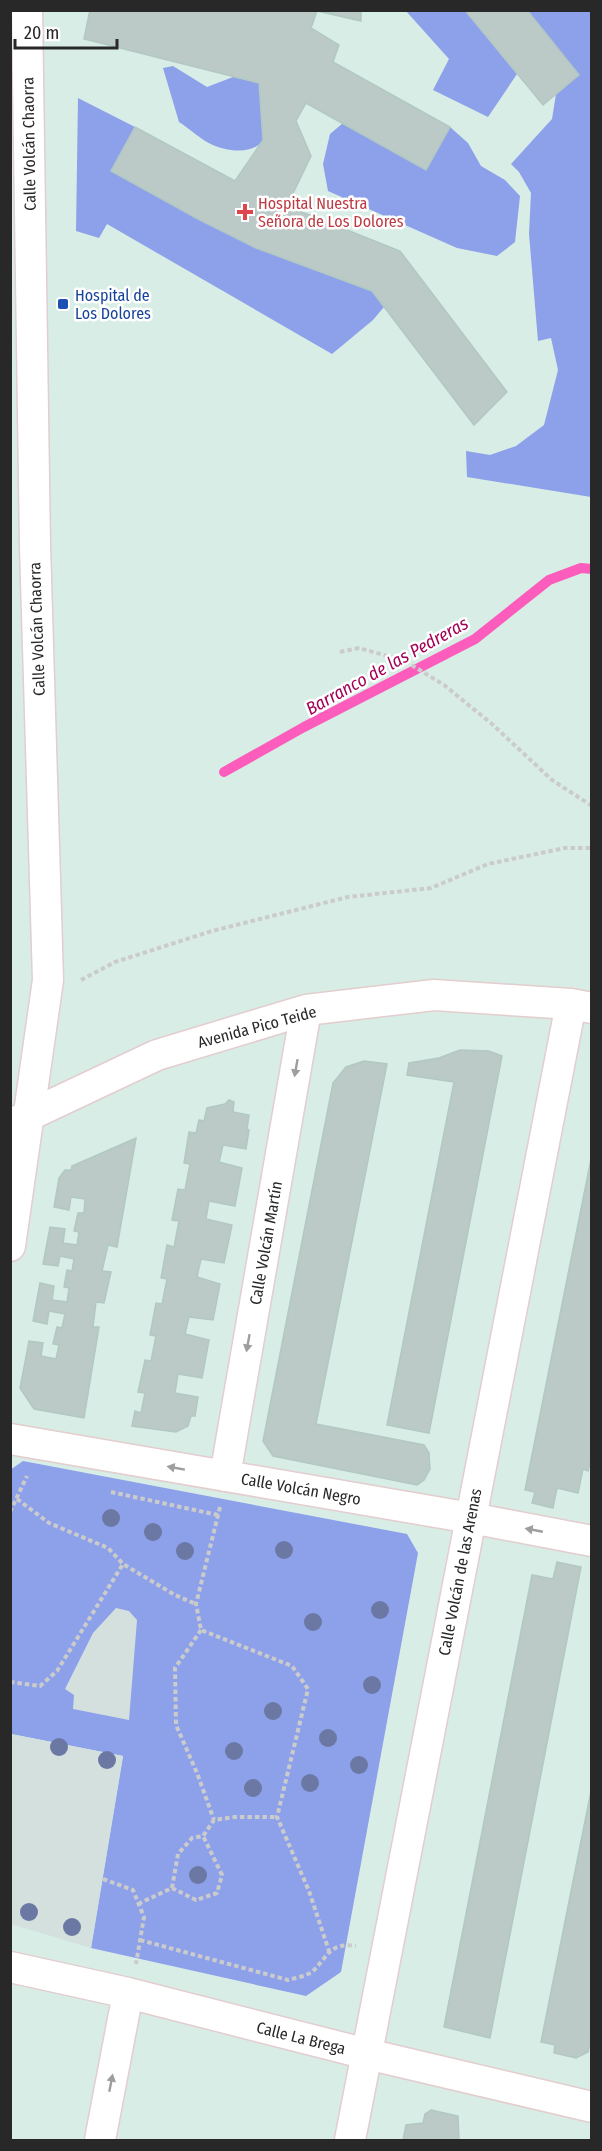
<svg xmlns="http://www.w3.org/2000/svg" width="602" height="2151" viewBox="0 0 602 2151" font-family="'Fira Sans Condensed',sans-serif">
<rect width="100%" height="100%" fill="#d8ede6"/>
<path fill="#8da0ea" d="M406 11H465L517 74 488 117 433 90 449 59Z
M527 11H591V497L467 477 466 451 490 455 516 446 544 425 558 370 551 338 538 341 529 234 531 193 519 172 511 164 552 119 556 94Z
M173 66 207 87 233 77 259 83 263 140C253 155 229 151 215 146 202 141 190 129 179 122L163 68Z
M78 98 135 127 372 291 384 307 373 320 332 354 107 224 99 238 76 231Z
M343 123 426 169 450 127 468 143 481 166 505 180 520 196 515 242 497 256 457 248 328 191 323 164 330 134Z
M23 1461 407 1534 418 1553 341 1972 306 1996 91 1948 123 1756 11 1734 10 1470Z"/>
<path fill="#d3e0dd" d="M116 1608 129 1611 137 1620 129 1720 73 1709 74 1695 65 1689 93 1633Z
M11 1734 123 1756 91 1948 11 1924Z"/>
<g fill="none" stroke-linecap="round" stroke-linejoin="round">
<path stroke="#fc5dbc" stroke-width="10" d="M224 772 304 727 475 639 549 580 581 568 592 569"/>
</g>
<path fill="#bbcac6" stroke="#b1c8c3" stroke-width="1.5" d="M90 10H361V21L317 11 311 28 339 45 333 62 450 127 426 170 306 103 296 121 311 156 287 206 400 251 507 392 474 425 372 291 256 248 198 219 111 171 135 127 235 181 263 140 259 83 84 39Z
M465 10H527L579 75 543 105Z
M460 1050 489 1051 502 1056 429 1433 387 1425 454 1082 407 1075 409 1063 439 1058Z
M364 1061 387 1064 316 1424 424 1445 429 1453 430 1469 424 1480 417 1485 273 1456 263 1441 333 1083 346 1067Z
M229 1100 234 1102 233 1112 249 1115 247 1129 249 1130 246 1149 223 1145 219 1162 242 1168 235 1206 209 1201 206 1219 232 1225 224 1263 201 1259 197 1277 220 1284 213 1320 189 1317 185 1334 209 1340 202 1378 178 1374 175 1393 198 1397 195 1416H191L188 1426 176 1432 132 1426 135 1411 141 1413 145 1393 138 1392 145 1360 151 1361 156 1336 150 1335 156 1303 162 1304 167 1279 161 1278 167 1245 174 1247 179 1221 172 1220 178 1189 185 1190 190 1164 184 1163 189 1132 196 1133 199 1120 204 1121 207 1108 225 1104Z
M136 1138 117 1247 108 1245 102 1271 111 1272 104 1303 96 1302 93 1327H99L84 1418 34 1409 20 1388 29 1341 43 1343 41 1356 56 1359 59 1345 53 1344 57 1327 62 1328 65 1314 49 1311 47 1324 33 1321 40 1283 54 1286 52 1300 67 1302 69 1288 64 1287 67 1270 72 1271 74 1259 60 1256 58 1266 43 1264 50 1227 65 1229 63 1243 77 1245 79 1232 74 1231 78 1213H84L85 1199 71 1197 69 1210 54 1207 59 1178 65 1170H71L72 1166Z
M592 1154V1454L588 1471 583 1469 578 1493 557 1488 553 1508 532 1503 535 1492 525 1490Z
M557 1562 581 1567 490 2038 444 2027 532 1575 553 1579Z
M592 1786V2033L588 2052 576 2058 554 2053 555 2045 541 2042Z
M431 2110 458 2116 459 2140H403L406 2125 423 2123 425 2114Z"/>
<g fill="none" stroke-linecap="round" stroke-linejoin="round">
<g stroke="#e3cdce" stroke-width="33">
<path id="street" d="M15 1122 157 1055 306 1010 434 995 571 1004 592 1008
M10 1246 48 980 35 546 27 10
M10 1439 471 1518 592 1541
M225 1476 306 1010
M10 1967 128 1993 367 2054 592 2107
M100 2140 128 1993
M350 2140 571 1004"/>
</g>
<path stroke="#cbcbcb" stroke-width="4" stroke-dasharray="4.5 3" stroke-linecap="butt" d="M340 652 359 648 405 661 444 685 492 724 552 780 592 806
M81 980 115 962 212 931 348 897 431 888 488 864 565 848H592
M111 1492 218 1515
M17 1499 49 1523 108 1548 123 1564 175 1595 196 1604
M220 1507 196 1604 201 1630 292 1666 308 1689 277 1817 309 1891 329 1951
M10 1512 27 1476
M201 1630 175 1668 176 1725 197 1773 214 1820
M10 1682 40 1686 57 1671 123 1564
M103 1879 133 1890 144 1917 136 1964
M172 1888 178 1854 192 1838 203 1836 214 1820 235 1817H277
M138 1904 172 1888 196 1900 217 1893 222 1875 203 1836
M140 1940 288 1980C295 1978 306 1976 312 1972 328 1957 329 1942 356 1946"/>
<use href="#street" stroke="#fff" stroke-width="30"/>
</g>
<g fill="#6b78a3">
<circle cx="111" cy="1518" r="9"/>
<circle cx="153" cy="1532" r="9"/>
<circle cx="284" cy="1550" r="9"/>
<circle cx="185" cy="1551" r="9"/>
<circle cx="380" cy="1610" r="9"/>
<circle cx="313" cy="1622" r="9"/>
<circle cx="372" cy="1685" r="9"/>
<circle cx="273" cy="1711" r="9"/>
<circle cx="328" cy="1738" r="9"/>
<circle cx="59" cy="1747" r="9"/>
<circle cx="234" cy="1751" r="9"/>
<circle cx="107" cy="1760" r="9"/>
<circle cx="359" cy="1765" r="9"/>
<circle cx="310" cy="1783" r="9"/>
<circle cx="253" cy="1788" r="9"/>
<circle cx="198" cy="1875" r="9"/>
<circle cx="29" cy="1912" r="9"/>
<circle cx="72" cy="1927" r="9"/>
</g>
<defs><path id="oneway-solid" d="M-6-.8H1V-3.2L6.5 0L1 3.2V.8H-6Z" transform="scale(1.5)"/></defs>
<g fill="#9e9e9e">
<use href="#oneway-solid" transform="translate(296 1068) rotate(100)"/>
<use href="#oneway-solid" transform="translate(248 1343) rotate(100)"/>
<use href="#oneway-solid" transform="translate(176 1468) rotate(-170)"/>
<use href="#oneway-solid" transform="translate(534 1530) rotate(-169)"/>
<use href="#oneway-solid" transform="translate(111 2083) rotate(-79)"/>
</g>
<path fill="#e0444e" stroke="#fff" stroke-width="2" d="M242 203h6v6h6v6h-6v6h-6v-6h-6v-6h6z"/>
<rect fill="#1a4fb4" stroke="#fff" stroke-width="2" x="57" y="298" width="12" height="12" rx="3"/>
<g text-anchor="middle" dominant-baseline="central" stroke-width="5" stroke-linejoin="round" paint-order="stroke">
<g font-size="16" fill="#282828" stroke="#fff">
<text transform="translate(29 144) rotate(-91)">Calle Volcán Chaorra</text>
<text transform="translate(37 629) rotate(-92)">Calle Volcán Chaorra</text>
<text transform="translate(257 1027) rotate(-15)">Avenida Pico Teide</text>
<text transform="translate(266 1243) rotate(-80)">Calle Volcán Martín</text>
<text transform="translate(301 1489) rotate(10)">Calle Volcán Negro</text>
<text transform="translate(460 1572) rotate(-79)">Calle Volcán de las Arenas</text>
<text transform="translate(301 2038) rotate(14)">Calle La Brega</text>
</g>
<g font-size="16" fill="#be3a42" stroke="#fff" text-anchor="start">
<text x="258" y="203">Hospital Nuestra<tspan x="258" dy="18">Señora de Los Dolores</tspan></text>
</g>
<g font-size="16" fill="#164399" stroke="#fff" text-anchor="start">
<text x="75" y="295">Hospital de<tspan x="75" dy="18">Los Dolores</tspan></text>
</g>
<g font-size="18" font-style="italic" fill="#a40055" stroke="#fff">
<text transform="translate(387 666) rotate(-29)">Barranco de las Pedreras</text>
</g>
</g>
<rect width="602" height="2151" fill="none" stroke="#282828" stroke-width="24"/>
<path d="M15 39v9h102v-9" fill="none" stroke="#282828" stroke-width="3"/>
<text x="24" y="39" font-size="18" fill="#282828" stroke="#ffffff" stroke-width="4.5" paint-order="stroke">20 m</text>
</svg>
